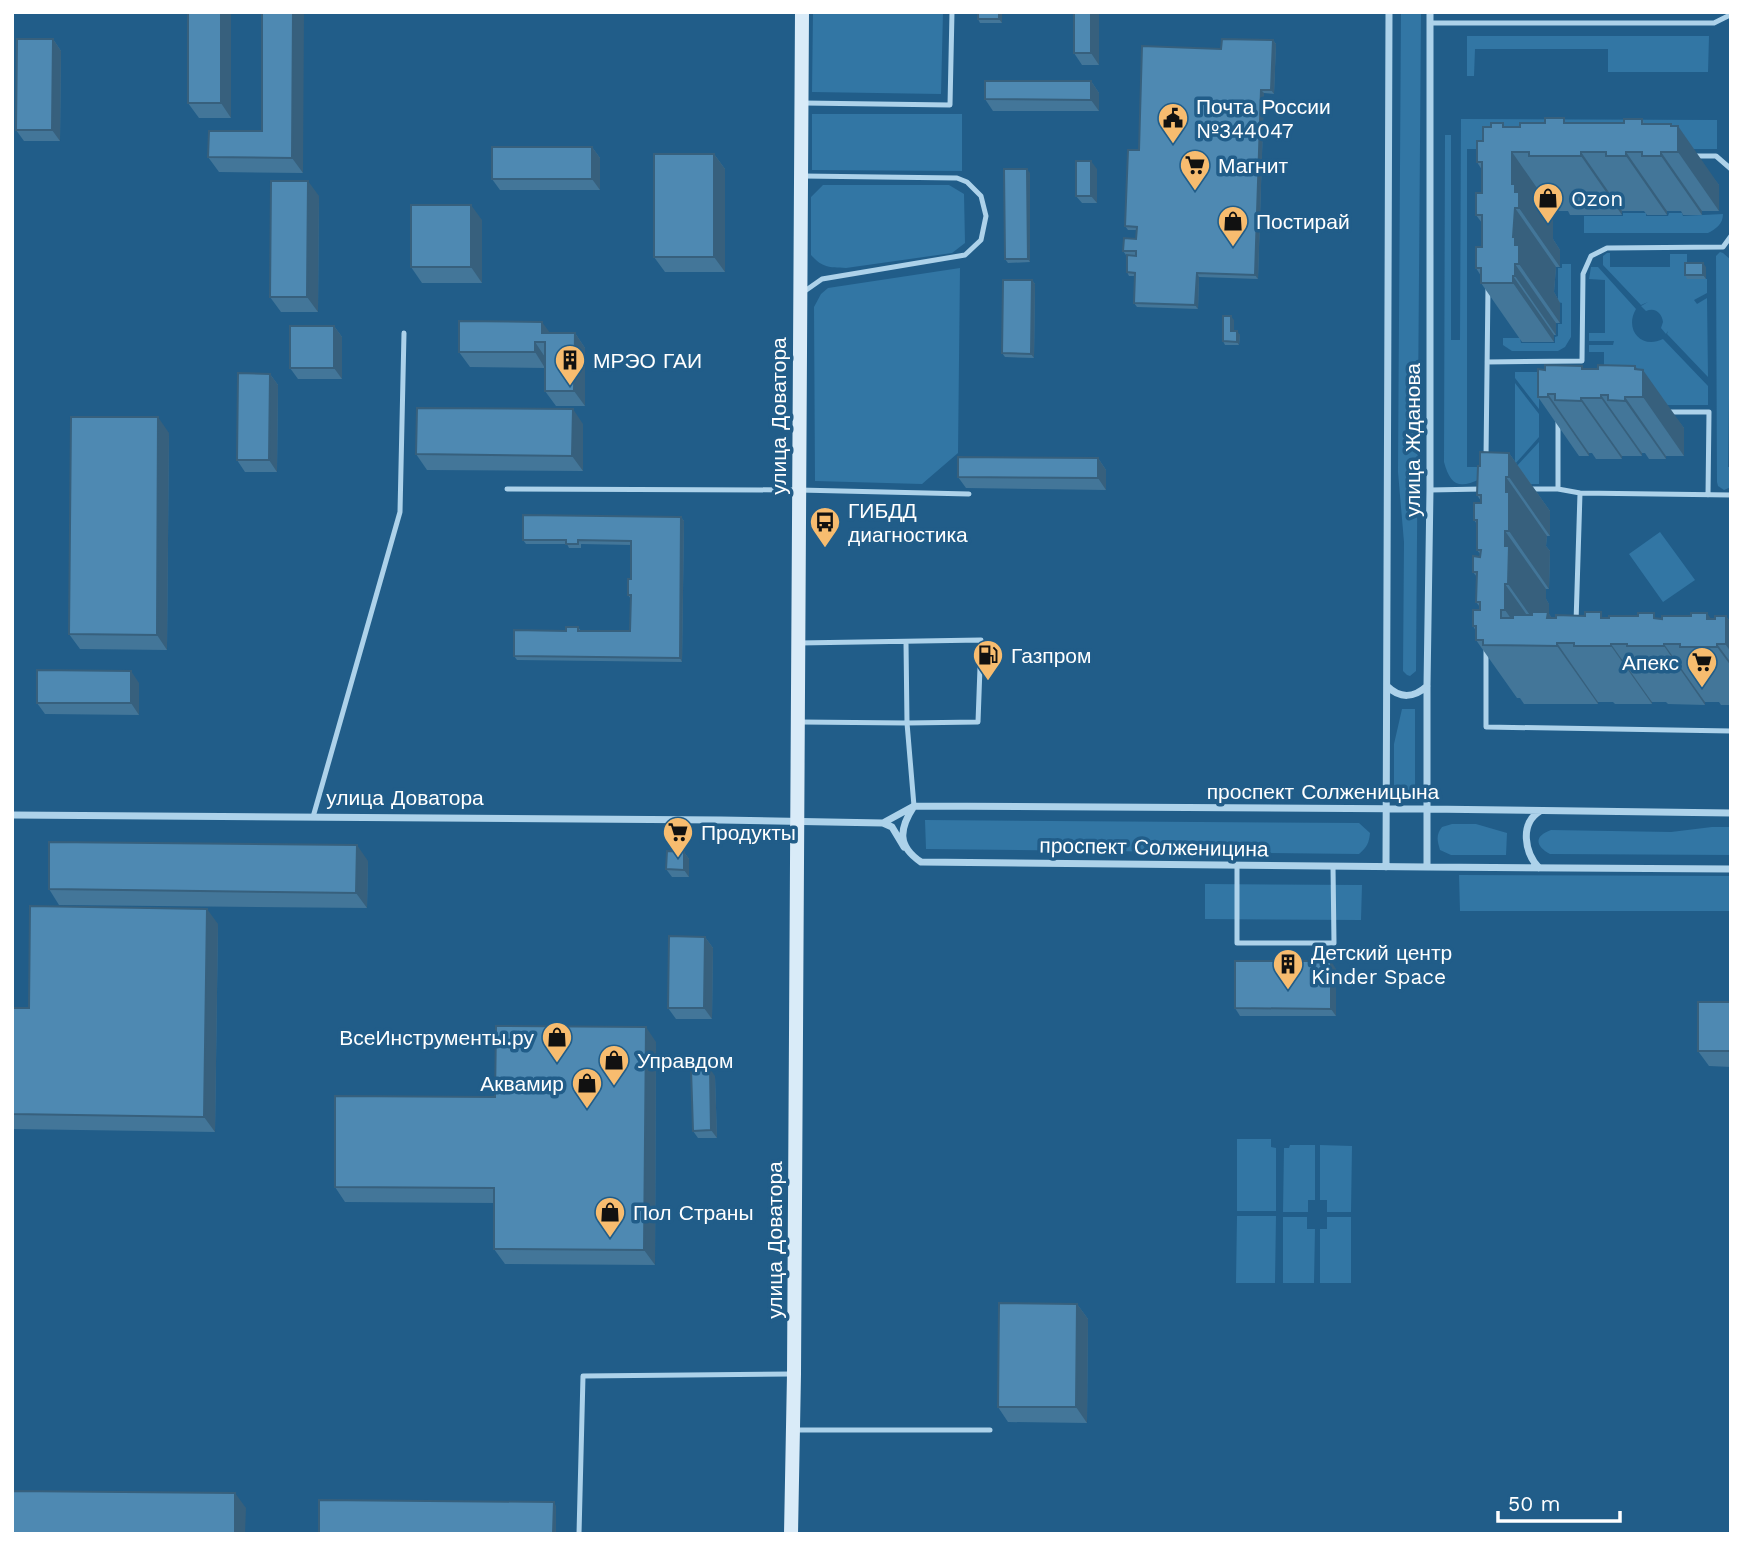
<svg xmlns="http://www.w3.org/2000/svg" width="1743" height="1546" viewBox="0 0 1743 1546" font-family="'Work Sans',sans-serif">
<rect width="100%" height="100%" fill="#215d89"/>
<path fill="#3276a4" d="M813 12H943L941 94 812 92Z
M1401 12H1421L1416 671 1410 676 1407 675 1403 671 1404 542 1398 472Z
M1467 36H1709L1708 72H1608V49H1475L1474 76H1467Z
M812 114H962V171L812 170Z
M1461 119 1717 120V149H1467V467H1480V479C1458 490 1450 484 1444 462L1445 135H1451V340H1460Z
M823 185H949L964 194 965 243 952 253 846 268C828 267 823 268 811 255V197Z
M1623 213H1646V216H1668L1669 213H1682L1683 216 1723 214C1723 224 1716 229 1708 233H1584V216H1623Z
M1720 252 1723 253 1731 260 1728 467H1731V487L1724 490 1718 486 1717 482 1716 256Z
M1607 253H1610V267H1670V254H1687V279H1707V293L1694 300 1697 304 1707 298 1708 377 1667 334 1668 331 1666 334 1661 328 1663 322C1662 314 1656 307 1646 311L1641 306 1648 302 1641 305 1603 265V256Z
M1562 264H1571V337L1565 347 1558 351H1512L1503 345V338H1520L1521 343H1555V337L1558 336V324H1562V303L1558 302V268H1562Z
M1591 267H1598L1636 309C1624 329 1641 350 1663 339L1708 386V405H1644L1604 378V352H1589V345H1613L1614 341H1589V333H1605V280L1589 279Z
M960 268 958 453 922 484 815 481 814 307 821 294 828 288Z
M1515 372H1539V409L1515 378Z
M1515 383 1539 414V437L1515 464Z
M1539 442V484H1515V468Z
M1660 532 1695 580 1663 602 1629 554Z
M1402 709H1415V788C1409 799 1400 798 1394 787V744Z
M925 820 1359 823 1370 833C1369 843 1367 847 1359 854L926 849Z
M1452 824H1476L1507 833 1506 855H1451L1440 850C1437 840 1436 835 1442 827Z
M1712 827H1731V855L1550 854C1535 846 1534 836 1551 830L1671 832Z
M1459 875 1731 876V911H1460Z
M1205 884 1362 885 1361 920 1205 919Z
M1237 1139H1271V1147L1276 1148V1211H1237Z
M1290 1145H1315V1200H1308V1212H1283L1284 1148H1289Z
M1320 1145 1352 1146 1351 1212H1327V1200H1320Z
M1237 1216H1276L1275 1283H1236Z
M1283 1217H1307V1229H1315L1314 1283H1283Z
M1327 1217H1351V1283H1320V1229H1327Z"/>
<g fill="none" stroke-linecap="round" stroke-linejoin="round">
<path stroke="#add2ea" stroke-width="5" d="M1430 23H1714L1728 16 1730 12
M804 103 950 105 952 12
M1695 156H1716L1731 169
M802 293 822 279 965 255 981 240 986 216 981 196 967 182 957 178 803 176
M1487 362 1582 361 1583 274 1591 256 1607 248 1723 247 1731 236
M1669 412H1709L1708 495
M1558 418V489
M1486 458 1488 286
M507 489 799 490 969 494
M1527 489H1558L1580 493 1731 495
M1430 490 1482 489
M1576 623 1580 493
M906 642 907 723 914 806
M799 643 981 640 978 722 907 723 801 722
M1486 649V727L1731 731
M313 817 400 512 404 333
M1237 865V943H1334L1333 866
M796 1430H990
M579 1534 583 1376 791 1374"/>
<path stroke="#add2ea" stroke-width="7" d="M1387 686C1400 699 1414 698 1427 686
M914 806C899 829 897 846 921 862L1427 867 1731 869
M12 815 721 820 883 823 892 827 904 847
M883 823 914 806 1427 809 1731 813
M1386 867 1389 12
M1427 867V686L1430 490V12
M1539 868C1525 853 1519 824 1540 811"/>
<path stroke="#d9ebf8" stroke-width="14" d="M791 1534 794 1374 802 12"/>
</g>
<path fill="#437699" d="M231 12V118H199L188 103Z
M262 12 303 173 219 172 208 157 262 131Z
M1002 12V23H980L978 19Z
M1074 12H1099V65H1082L1074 53Z
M53 39 61 51 60 141H24L16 130Z
M1273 40 1276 44 1274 94 1264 93 1258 279 1199 277 1198 309 1137 307 1134 303 1135 276H1129L1127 272 1136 256 1126 255 1123 251 1136 239 1137 230H1128L1125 226 1139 150 1221 49Z
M1091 81 1099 93V111H993L985 99Z
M1642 119 1645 124 1673 126 1719 185V211H1702V215H1683L1681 211H1667V215H1647L1644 211H1622V215H1570L1568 211H1553V239L1560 250V267H1556L1554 292 1560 303V323H1556V335H1554V342H1522L1481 283V276L1476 268 1482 247V223L1476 215 1482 193V170L1477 162 1483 141 1505 127 1567 123H1624Z
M592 147 600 158V190H500L492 179Z
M714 154 725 169V272H665L654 257Z
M1097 169V203H1082L1076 196Z
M1030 173V262L1008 263 1005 259Z
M319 196 318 312H281L270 297Z
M482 220V283H422L411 267Z
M1706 267V279H1687L1685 275Z
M1032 280 1035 284 1034 358 1005 357 1002 353Z
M1234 320V331L1240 335 1239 345H1225L1223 341Z
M334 326 342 337V379H298L290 368Z
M550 333H575L585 348V406H556L545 391V368L470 367 459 352Z
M1635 366 1684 428V456H1666V459H1649L1645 453H1642V456H1622V459H1596L1592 453H1589V456H1579L1538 397 1585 369H1598Z
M270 374 278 385 277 472H245L237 460Z
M583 424V471L427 470 416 454Z
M169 433 167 650 80 649 69 634Z
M1509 453 1550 511V536H1547L1546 546 1550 551 1549 589H1546V599L1549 604V614L1552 618 1715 619 1726 616 1731 623V705H1721L1719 702H1705V705L1668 704 1666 702H1652V704H1615L1613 702H1598V704H1524L1520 698H1517L1476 640V631L1473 626 1480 610V607L1476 602 1477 577 1473 572 1480 557 1481 555 1477 550V524L1474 520 1481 503V501L1477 495 1480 466Z
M1098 458 1106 470V490L966 488 958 477Z
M681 517 684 521 682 662 517 660 514 656 566 631 578 627 581 631H630L631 599 628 595 631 579V545L581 544V548H569L567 544H526L523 540Z
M139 683V715L45 714 37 703Z
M684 852 689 859V877H672L666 869Z
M368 861 367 908 59 905 49 889Z
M218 924 215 1132 12 1129V1008H29Z
M705 937 713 948 712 1019H676L668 1008Z
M1336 969V1016H1240L1235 1008Z
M1731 1002V1067L1709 1066 1698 1051Z
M656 1042 655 1265 505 1264 494 1249V1203L345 1202 335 1187 495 1097Z
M715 1076 717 1138H698L693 1131Z
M1077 1304 1088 1319 1087 1423 1008 1422 998 1407Z"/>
<path fill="#37607d" d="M221 12H231V118L221 103Z
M293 12H304L303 173 292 158Z
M999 12H1002V23L999 19Z
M1091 12H1099V65L1091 53Z
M53 39 61 51 60 141 52 130Z
M1273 40 1276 44 1274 94 1271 90Z
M1091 81 1099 93V111L1091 100Z
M1261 90 1264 93 1258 279 1255 275Z
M1671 124 1678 134V126L1719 185V211L1678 152Z
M592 147 600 158V190L592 179Z
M1512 152 1553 211V239L1560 250V267L1519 208 1512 184Z
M1581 152 1622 211V215L1581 156Z
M1626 152 1667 211V215L1626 156Z
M1661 152 1702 211V215L1661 156Z
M714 154 725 169V272L714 257Z
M1091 161 1097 169V203L1091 196Z
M1027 169 1030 173V262L1028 259Z
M308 181 319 196 318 312 307 297Z
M471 205 482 220V283L471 267Z
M1515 208 1556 267 1554 292 1560 303V323L1519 264 1513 237Z
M1703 263 1706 267V279L1703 275Z
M1515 264 1556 323V335L1515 276Z
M1197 273 1199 277 1198 309 1195 305Z
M1513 276 1554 335V342L1513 283Z
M1032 280 1035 284 1034 358 1031 354Z
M1231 316 1234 320V335L1231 331Z
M542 322 553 337 542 333Z
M334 326 342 337V379L334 368Z
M1237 331 1240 335 1239 345 1237 342Z
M575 333 585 348V406L574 391Z
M535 342 545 357V368L535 352Z
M1582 366 1603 395H1601L1642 453V456L1601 398 1582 369Z
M1635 366 1643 377V370L1684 428V456L1643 397 1635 369Z
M270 374 278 385 277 472 269 460Z
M1548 394 1589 453V456L1548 397Z
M1625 397 1666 456V459L1625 401Z
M1581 398 1622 456V459L1581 401Z
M573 409 583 424V471L572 456Z
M158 417 169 433 167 650 157 635Z
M1509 453 1550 511V536L1509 477Z
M1098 458 1106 470V490L1098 478Z
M1506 477 1547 536 1546 546 1550 551 1549 589 1509 531 1506 492Z
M681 517 684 521 682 662 680 658Z
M1505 531 1546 589V599L1549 604V614L1570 643 1549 642 1508 584Z
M1505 584 1546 642 1530 646 1505 610Z
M1707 613 1726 640V616L1731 623V652L1707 619Z
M1557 643 1598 702V704L1557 646Z
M1611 644 1652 702V704L1611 646Z
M1664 644 1705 702V705L1664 646Z
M1717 644 1731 663V666L1717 647Z
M131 671 139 683V715L131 703Z
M357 845 368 861 367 908 356 893Z
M684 852 689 859V877L684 870Z
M207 909 218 924 215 1132 204 1117Z
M705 937 713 948 712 1019 704 1008Z
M1331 961 1336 969V1016L1331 1009Z
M646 1027 656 1042 655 1265 644 1250Z
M710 1069 715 1076 717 1138 711 1130Z
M1077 1304 1088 1319 1087 1423 1076 1407Z
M235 1493 246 1508 245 1534H235Z
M554 1502 556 1506V1534H553Z"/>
<path fill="#4e89b2" stroke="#37607d" stroke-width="2" d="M188 12H221V103H188Z
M262 12H293L292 158 208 157 209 131H262Z
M978 12H999V19H978Z
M1074 12H1091V53H1074Z
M17 39H53L52 130H16Z
M1222 39 1273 40 1271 90H1261L1255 275 1197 273 1195 305 1134 303 1135 273 1127 272V255L1136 256V251H1123L1124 238 1136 239 1137 227 1125 226 1128 150H1139L1142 46 1221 49Z
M985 81H1091V100L985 99Z
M1545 118H1564V123H1624V119H1642V124H1671V126H1678V152H1661V156H1642V152H1626V156H1606V152H1581V156H1529V152H1512V184H1515V192H1519V208H1515L1513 237H1515V245H1519V264H1515V276H1513V283H1481V268H1476V247H1482V215H1476V193H1482V162H1477V141H1483V127H1491V123H1503V127H1520V123H1545Z
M492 147H592V179H492Z
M654 154H714V257H654Z
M1076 161H1091V196H1076Z
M1004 169H1027L1028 259H1005Z
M271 181H308L307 297H270Z
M411 205H471V267H411Z
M1685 263H1703V275H1685Z
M1003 280H1032L1031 354 1002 353Z
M1223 316H1231V331H1237V342L1223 341Z
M459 321 542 322V333H575L574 391H545V342H535V352H459Z
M290 326H334V368H290Z
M1545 365 1582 366V369H1598V365L1635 366V369L1643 370V397H1625V401L1608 400V395H1601V398H1581V401L1555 400V394H1548V397H1538V369L1545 370Z
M238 373 270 374 269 460H237Z
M417 408 573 409 572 456 416 454Z
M71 417H158L157 635 69 634Z
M1480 452 1509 453V477H1506V492H1509V531H1505V546H1509L1508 584H1505V610H1501V618H1513V615H1532V612H1548L1547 618H1556V615L1585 616V612H1601V618H1609V616H1638V613H1654V618L1662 619V616H1691V613H1707V619H1715V616H1726V644H1717V647H1680V644H1664V646H1627V644H1611V646H1574V643H1557V646L1483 645V640H1476V626H1473V610H1480V602H1476L1477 572H1473V556L1480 557 1481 550H1477V520H1474V503H1481V495H1477L1478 466H1480Z
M958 457 1098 458V478L958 477Z
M523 515 681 517 680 658 514 656V630L566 631V627H578V631H630L631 595H628V579H631V541L578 540V544H566V540H523Z
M37 670 131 671V703H37Z
M49 842 357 845 356 893 49 889Z
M667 851 684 852V870L666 869Z
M30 906 207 909 204 1117 12 1114V1008H29Z
M669 936 705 937 704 1008H668Z
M1235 961H1331V1009L1235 1008Z
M1698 1002H1731V1051H1698Z
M496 1026 646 1027 644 1250 494 1249V1188L335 1187V1096L495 1097Z
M691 1069H710L711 1130 693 1131Z
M999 1303 1077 1304 1076 1407H998Z
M12 1491 235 1493V1534H12Z
M319 1500 554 1502 553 1534H319Z"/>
<defs>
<g id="civic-pin" transform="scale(1.575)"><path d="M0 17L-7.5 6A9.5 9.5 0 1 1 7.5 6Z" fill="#f7bc6f" stroke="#215d89"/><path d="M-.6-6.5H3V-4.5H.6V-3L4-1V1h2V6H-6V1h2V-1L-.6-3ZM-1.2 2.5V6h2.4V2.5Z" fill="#111"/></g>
<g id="supermarket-pin" transform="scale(1.575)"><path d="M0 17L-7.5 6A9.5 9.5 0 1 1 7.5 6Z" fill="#f7bc6f" stroke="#215d89"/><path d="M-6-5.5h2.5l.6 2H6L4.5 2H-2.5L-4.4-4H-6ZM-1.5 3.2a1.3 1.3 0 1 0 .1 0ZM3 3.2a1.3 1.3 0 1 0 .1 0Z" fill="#111"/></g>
<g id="shop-pin" transform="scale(1.575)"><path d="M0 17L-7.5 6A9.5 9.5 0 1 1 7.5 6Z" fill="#f7bc6f" stroke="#215d89"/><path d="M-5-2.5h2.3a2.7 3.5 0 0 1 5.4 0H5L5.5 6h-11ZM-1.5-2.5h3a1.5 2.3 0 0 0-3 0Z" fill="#111"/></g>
<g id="building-pin" transform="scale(1.575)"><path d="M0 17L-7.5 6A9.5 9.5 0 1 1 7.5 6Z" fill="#f7bc6f" stroke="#215d89"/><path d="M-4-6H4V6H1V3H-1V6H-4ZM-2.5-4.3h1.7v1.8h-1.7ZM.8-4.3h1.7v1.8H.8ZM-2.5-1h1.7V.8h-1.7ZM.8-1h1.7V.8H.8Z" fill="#111"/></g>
<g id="bus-pin" transform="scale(1.575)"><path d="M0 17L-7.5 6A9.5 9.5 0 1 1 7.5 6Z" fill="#f7bc6f" stroke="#215d89"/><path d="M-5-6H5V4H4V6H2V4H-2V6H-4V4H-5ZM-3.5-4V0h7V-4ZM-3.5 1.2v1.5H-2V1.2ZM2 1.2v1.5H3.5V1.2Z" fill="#111"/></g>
<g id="fuel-pin" transform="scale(1.575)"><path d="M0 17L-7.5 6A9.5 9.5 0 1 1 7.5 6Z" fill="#f7bc6f" stroke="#215d89"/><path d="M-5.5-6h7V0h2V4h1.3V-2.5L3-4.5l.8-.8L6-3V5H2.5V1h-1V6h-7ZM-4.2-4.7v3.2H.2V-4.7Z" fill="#111"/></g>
</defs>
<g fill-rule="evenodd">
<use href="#civic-pin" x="1173" y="118"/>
<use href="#supermarket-pin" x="1195" y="165"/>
<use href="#shop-pin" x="1548" y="198"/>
<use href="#shop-pin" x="1233" y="221"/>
<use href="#building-pin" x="570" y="360"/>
<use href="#bus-pin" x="825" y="522"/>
<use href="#fuel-pin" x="988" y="655"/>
<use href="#supermarket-pin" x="1702" y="662"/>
<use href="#supermarket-pin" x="678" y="832"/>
<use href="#building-pin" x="1288" y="964"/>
<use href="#shop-pin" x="557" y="1037"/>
<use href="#shop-pin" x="614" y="1060"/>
<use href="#shop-pin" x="587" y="1083"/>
<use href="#shop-pin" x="610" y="1212"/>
</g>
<g text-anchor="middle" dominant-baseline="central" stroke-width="7" stroke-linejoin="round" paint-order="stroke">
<g font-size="21" fill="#fff" stroke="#215d89" text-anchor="start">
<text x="1196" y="106">Почта России<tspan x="1196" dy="24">№344047</tspan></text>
<text x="1218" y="165">Магнит</text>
<text x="1571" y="198">Ozon</text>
<text x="1256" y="221">Постирай</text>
<text x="593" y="360">МРЭО ГАИ</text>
<text x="848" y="510">ГИБДД<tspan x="848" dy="24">диагностика</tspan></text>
<text x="1011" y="655">Газпром</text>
<text x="1679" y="662" text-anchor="end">Апекс</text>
<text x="701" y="832">Продукты</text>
<text x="1311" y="952">Детский центр<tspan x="1311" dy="24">Kinder Space</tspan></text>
<text x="534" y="1037" text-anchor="end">ВсеИнструменты.ру</text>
<text x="637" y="1060">Управдом</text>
<text x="564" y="1083" text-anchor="end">Аквамир</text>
<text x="633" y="1212">Пол Страны</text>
</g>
<g font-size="21" fill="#fff" stroke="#215d89">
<text transform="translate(778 416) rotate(-90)">улица Доватора</text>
<text transform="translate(1412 440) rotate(-90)">улица Жданова</text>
<text x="1323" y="791">проспект Солженицына</text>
<text x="405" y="797">улица Доватора</text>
<text transform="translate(1154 847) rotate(1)">проспект Солженицина</text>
<text transform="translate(774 1240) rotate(-90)">улица Доватора</text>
</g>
</g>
<rect width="1743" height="1546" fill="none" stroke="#ffffff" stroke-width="28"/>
<path d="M1498 1511v10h122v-10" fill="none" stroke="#ffffff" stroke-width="3.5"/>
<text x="1508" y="1511" font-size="21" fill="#ffffff" stroke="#215d89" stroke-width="5" paint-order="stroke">50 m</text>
</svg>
